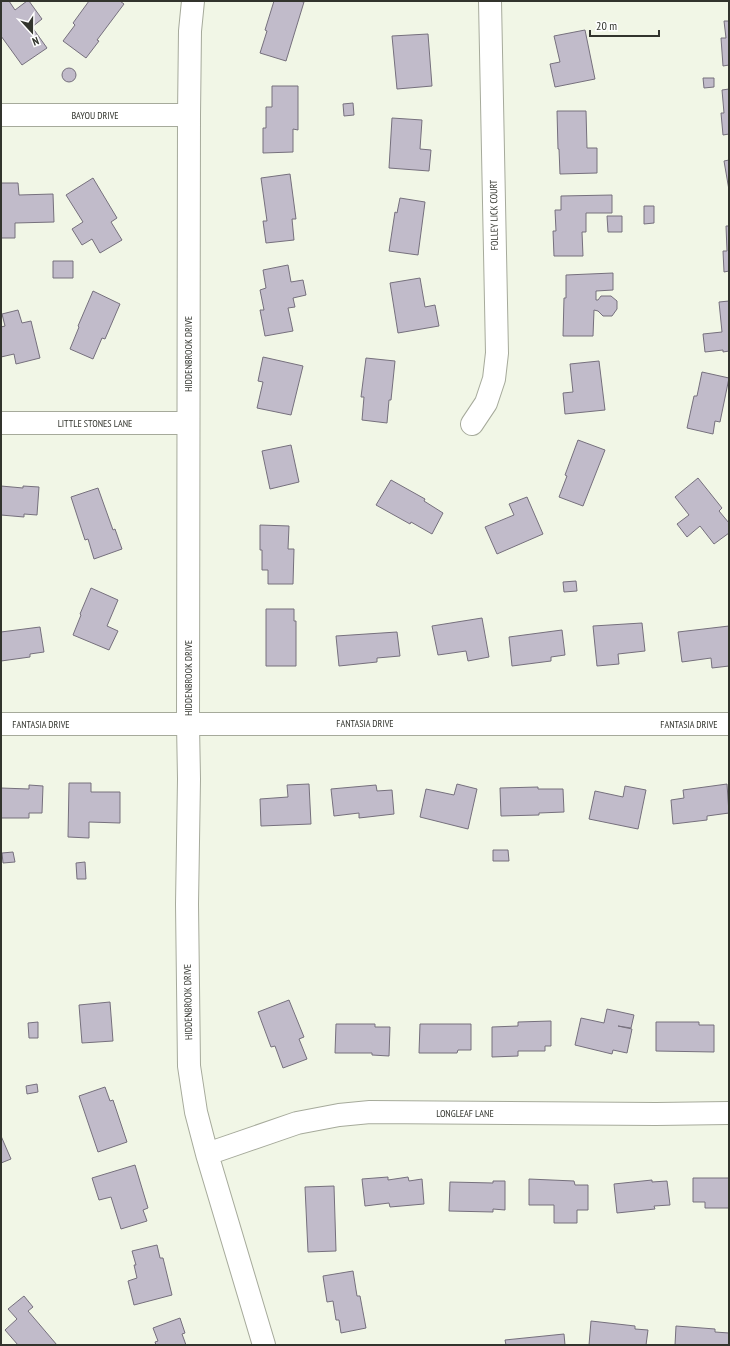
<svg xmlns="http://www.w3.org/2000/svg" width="730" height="1346" viewBox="0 0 730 1346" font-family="'PT Sans Narrow',sans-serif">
<rect width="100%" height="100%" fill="#f1f6e6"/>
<path fill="#c1bbca" stroke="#76707d" d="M1 1H9L15 10 27 1H29L42 19 32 27 47 48 22 65 1 36Z
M89 1H120L124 4 97 40 99 41 86 58 63 41 75 25 73 23Z
M274 1H299L304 2 286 61 260 53 267 31 265 30Z
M724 21H729V65L723 66 721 38H726Z
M585 30 595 79 555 87 550 64 560 62 554 36Z
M428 34 432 86 397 89 392 36Z
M62 75a7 7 0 1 1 14 0a7 7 0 1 1-14 0Z
M703 78H714V87L704 88Z
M272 86H298V130L293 129V152L263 153V128H266V107H272Z
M729 89V134L723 135 721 113H724L722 90Z
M353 103 354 115 344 116 343 104Z
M557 111H586L587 148H597V173L560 174 559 149H558Z
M392 118 422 120 420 149 431 150 429 171 389 168Z
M729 160V190L724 161Z
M290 174 296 219H292L294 240 266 243 263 221H267L261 178Z
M93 178 117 218 111 222 122 240 100 253 92 239 82 245 72 229 83 222 66 195Z
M1 183H18L19 195 53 194 54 222 15 223V238H1Z
M612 195V213H586V232H582L583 256H554L553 231H556L555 210H561V196Z
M400 198 425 202 418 255 389 251 395 212 397 213Z
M644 206H654V223L644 224Z
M607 216H622V232H608Z
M726 226H729V271L724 272 723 251H727Z
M53 261H73V278H53Z
M288 265 291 282 303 280 306 295 293 298 295 307 288 308 293 331 265 336 260 310H264L260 290 266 288 263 270Z
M613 273V290L596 291V300H598L601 296H611L617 301V309L612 316H603L598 311 594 310 593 336H563L564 298H566V275Z
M420 278 425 307 435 305 439 326 398 333 390 283Z
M93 291 120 304 105 339 102 338 93 359 70 349 79 327 78 326Z
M729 301V351L723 352V350L705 352 703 334 722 332 719 302Z
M18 310 22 323 31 321 40 358 16 364 14 354 1 357V327L5 326 2 314Z
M263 357 303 366 291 415 257 408 263 382 258 381Z
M366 358 395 361 391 400H389L387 423 362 420 364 397H361Z
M599 361 605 410 565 414 563 393 573 392 570 364Z
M702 372 729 378 720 422 715 421 713 434 687 428 694 396H697Z
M578 440 605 450 583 506 559 497 567 476 565 475Z
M291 445 299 482 270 489 262 451Z
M698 478 722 508 719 511 729 523V533L714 544 700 526 687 537 677 524 689 515 675 497Z
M391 480 425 499 424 501 443 513 432 534 411 522 410 524 376 505Z
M1 486 23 488V486L39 487 37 515 24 514V517L1 515Z
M98 488 113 530 115 529 122 549 94 559 88 539 85 540 71 497Z
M527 497 543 534 497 554 485 527 514 515 509 504Z
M260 525 289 526 288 549H294L293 584H268V570H262V550H260Z
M576 581 577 591 564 592 563 582Z
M91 588 118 600 107 626 118 631 109 650 73 635 81 615 80 614Z
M266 609H294V621H296V666H266Z
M482 618 489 657 468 661 466 651 438 655 432 626Z
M642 623 645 651 618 654 619 664 597 666 593 626Z
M729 626V666L712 668 711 658 682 662 678 632Z
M40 627 44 652 30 654V657L1 661V632Z
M562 630 565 655 551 657V661L512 666 509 637Z
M397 632 400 656 377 658V662L339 666 336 636Z
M69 783H91V792H120V823L89 822V838L68 837Z
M309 784 311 824 261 826 260 799 288 797 287 785Z
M457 784 477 789 468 829 420 817 426 789 454 795Z
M727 784 729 813 707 816V820L673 824 671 800 684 798 683 790Z
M29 785 43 786 42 813H29V818H1V788L29 789Z
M376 785 377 791 392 790 394 814 359 818V813L334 816 331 789Z
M625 786 646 790 638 829 589 819 595 791 623 797Z
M538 787V789H563L564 812 539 813V815L501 816 500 788Z
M493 850H508L509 861H493Z
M13 852 15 862 3 863 2 853Z
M85 862 86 879H77L76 863Z
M289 1000 304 1037 299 1039 307 1059 283 1068 275 1046 271 1047 258 1012Z
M110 1002 113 1041 82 1043 79 1005Z
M607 1009 634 1015 631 1028 618 1026 632 1029 627 1053 613 1050 612 1054 575 1045 581 1018 604 1023Z
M551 1021V1046H545V1051H518V1056L492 1057V1027L518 1026V1022Z
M38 1022V1038H29L28 1023Z
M656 1022H699V1025H714V1052L656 1051Z
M336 1024H375V1027H390L389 1056 372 1055V1053H335Z
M420 1024H471V1050H458L457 1053H419Z
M37 1084 38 1092 27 1094 26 1086Z
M105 1087 110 1101 113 1100 127 1142 98 1152 79 1096Z
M1 1136 11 1159 1 1163Z
M135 1165 148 1208 143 1210 147 1221 121 1229 111 1197 99 1200 92 1178Z
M388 1177V1180L408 1177 409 1181 422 1179 424 1204 390 1207 389 1203 365 1206 362 1179Z
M693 1178H729V1208H705V1202H693Z
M529 1179 574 1181 575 1185H588V1210H577V1223H554V1205H529Z
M652 1180V1182L667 1181 670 1205 654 1206 655 1209 617 1213 614 1184Z
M493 1181H505V1210L493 1209V1212L449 1211 450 1182 493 1183Z
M334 1186 336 1251 308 1252 305 1187Z
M157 1245 160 1258H163L172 1295 134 1305 128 1281 137 1278 134 1265H136L132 1251Z
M353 1271 357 1296H360L366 1328 341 1333 339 1320H336L333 1301 327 1302 323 1276Z
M24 1296 33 1307 28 1311 57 1345H18L5 1330 17 1319 8 1309Z
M180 1318 185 1333 182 1334 186 1345H156L155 1342 158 1341 153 1328Z
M591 1321 635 1326V1329L648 1330 646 1345H589Z
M676 1326 715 1329V1332L729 1333V1345H675Z
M564 1334 565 1345H506L505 1340Z"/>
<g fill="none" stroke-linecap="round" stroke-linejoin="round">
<g stroke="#a6aa9b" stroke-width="24">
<path id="minor" d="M193 1 190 31 189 115 188 724 189 779 187 904 189 1066 196 1112 207 1154 264 1345
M1 115H189
M1 423H188
M472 424 486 403 494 379 497 353 490 1
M1 724H729
M207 1154 297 1123 339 1115 370 1112 656 1114 729 1113"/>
</g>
<use href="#minor" stroke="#fff" stroke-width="22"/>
</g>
<g text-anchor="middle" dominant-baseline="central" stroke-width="3.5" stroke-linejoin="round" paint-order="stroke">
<g font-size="10" fill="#32342d" stroke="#fff">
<text x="95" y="115">BAYOU DRIVE</text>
<text transform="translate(494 215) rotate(-91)">FOLLEY LICK COURT</text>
<text transform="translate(188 354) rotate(-90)">HIDDENBROOK DRIVE</text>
<text x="95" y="423">LITTLE STONES LANE</text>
<text transform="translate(188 678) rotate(-90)">HIDDENBROOK DRIVE</text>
<text x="365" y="723">FANTASIA DRIVE</text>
<text x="41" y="724">FANTASIA DRIVE</text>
<text x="689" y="724">FANTASIA DRIVE</text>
<text transform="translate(188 1002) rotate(-91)">HIDDENBROOK DRIVE</text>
<text x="465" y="1113">LONGLEAF LANE</text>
</g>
</g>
<rect width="730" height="1346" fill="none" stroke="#32342d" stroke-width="4"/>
<g transform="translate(32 32) rotate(159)" stroke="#ffffff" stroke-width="3" paint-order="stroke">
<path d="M0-3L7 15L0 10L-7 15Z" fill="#32342d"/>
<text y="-6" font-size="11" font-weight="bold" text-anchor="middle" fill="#32342d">N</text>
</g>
<path d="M590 30v6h69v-6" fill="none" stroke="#32342d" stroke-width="2"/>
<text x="596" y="30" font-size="12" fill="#32342d" stroke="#ffffff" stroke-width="3" paint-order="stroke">20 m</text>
</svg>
